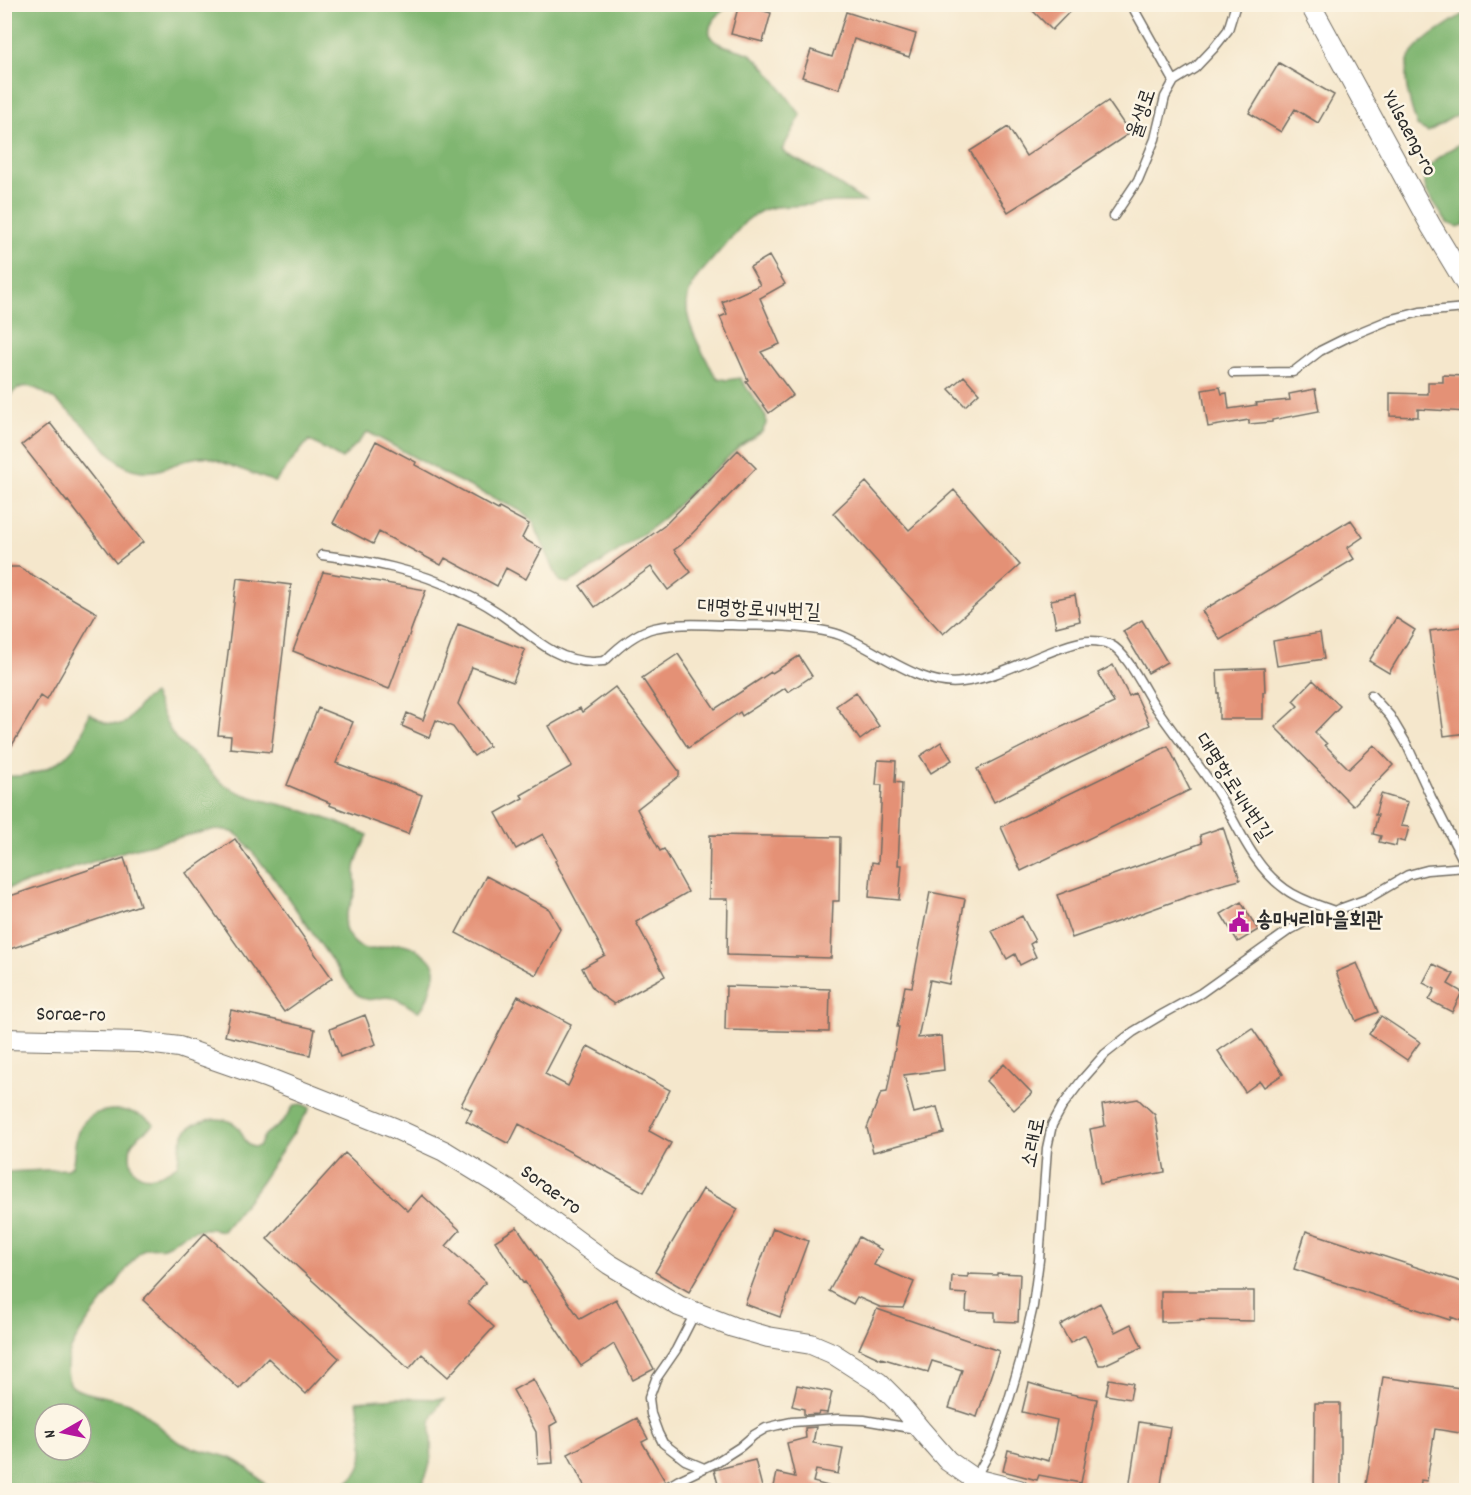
<svg xmlns="http://www.w3.org/2000/svg" width="1471" height="1495" viewBox="0 0 1471 1495" font-family="Dekko,'Poor Story',sans-serif">
<rect width="100%" height="100%" fill="#fcf5e5"/>
<filter id="ink" filterUnits="userSpaceOnUse"><feTurbulence type="fractalNoise" baseFrequency=".0167" numOctaves="2"/><feDisplacementMap in="SourceGraphic" scale="12" xChannelSelector="R" yChannelSelector="G"/><feConvolveMatrix kernelMatrix="1 2 1 2 8 2 1 2 1" color-interpolation-filters="sRGB"/></filter>
<filter id="wash" filterUnits="userSpaceOnUse"><feTurbulence type="fractalNoise" baseFrequency=".008" numOctaves="4" result="noise"/><feDisplacementMap in="SourceGraphic" scale="24" xChannelSelector="R" yChannelSelector="G"/><feGaussianBlur stdDeviation="1.35" result="paint"/><feColorMatrix in="noise" values="0 0 0 0 0 0 0 0 0 0 0 0 0 0 0 0 0 1.4 0 .05"/><feComposite in="paint" operator="in"/></filter>
<g filter="url(#wash)">
<rect width="100%" height="100%" fill="#f5e7cc"/>
<path fill="#80b671" stroke="#56704e" stroke-width="1.5" fill-rule="evenodd" d="M5 4 729 5C721 13 707 22 710 34 712 47 740 48 750 54 766 64 788 99 801 115L782 150 788 155 818 171 865 202H834L809 205 775 207 763 210 754 215 745 222 698 276C694 282 689 289 688 297 682 320 703 352 713 372L718 378 727 380 740 378 766 416V424L762 432 740 446 665 517 650 529 580 577 568 583 559 581 533 522 527 516 519 510 454 479 368 432 342 459 309 440 275 482 208 457C179 454 162 482 127 467 114 461 106 448 96 438 83 425 42 381 22 387 14 389 10 396 5 402Z
M1466 12V88L1465 104 1460 113 1428 132 1417 126C1411 105 1400 78 1410 56 1418 41 1452 22 1466 12Z
M1465 141 1466 224 1458 227 1447 223 1426 190 1423 175C1434 159 1448 150 1465 141Z
M153 694C161 708 166 727 176 739 182 747 192 753 200 760 207 768 213 776 222 783 247 800 277 802 304 811 326 818 347 826 368 835 363 846 356 857 355 869 354 877 357 884 355 892 351 909 336 922 351 939 368 960 384 942 403 944 414 946 432 957 435 969 436 973 434 978 432 982 430 992 427 1004 419 1011 410 1009 404 1000 393 998 375 994 372 1008 353 991L276 881 241 838 235 833 225 830H212L189 835 128 850 40 879 5 889V776C33 778 64 766 79 740 83 732 86 722 89 713L106 723 121 725 127 721 143 701Z
M302 1104 310 1108 257 1188 223 1231C204 1227 197 1228 180 1237 175 1240 170 1245 164 1247 157 1249 150 1245 143 1250 133 1258 122 1275 115 1286 99 1307 79 1329 69 1354 66 1362 66 1377 71 1385 79 1395 118 1397 131 1404 149 1413 161 1430 177 1441 195 1452 218 1451 237 1461 250 1468 261 1481 272 1490H5V1172L68 1169 72 1166 73 1163C75 1151 74 1136 81 1126 95 1103 136 1107 154 1124 147 1130 137 1136 132 1143 130 1147 130 1153 130 1157 133 1187 163 1177 178 1164 179 1154 179 1145 183 1136 191 1119 223 1113 237 1126 243 1132 244 1146 254 1147 262 1148 261 1139 265 1135 269 1131 273 1129 277 1127 285 1121 289 1113 294 1105ZM45 1414H81V1450H45Z
M397 1398 444 1399C421 1425 436 1434 430 1463 428 1473 423 1482 419 1490H337C343 1486 350 1481 355 1475 370 1458 360 1421 357 1401Z"/>
<g id="blocks">
<path fill="#e49176" d="M739 4 771 13 763 42 731 34Z
M1026 4H1077L1052 30Z
M846 12 916 34 909 57 854 39 839 89 802 77 811 50 832 57Z
M1279 63 1334 95 1318 123 1295 109 1281 132 1249 113Z
M1108 101 1130 133 1050 186 1008 212 970 151 1008 127 1026 156Z
M769 256 785 284 760 298 780 344 761 352 793 395 769 413 746 381 748 380 720 317 727 314 722 302 760 285 750 267Z
M1443 375 1464 376V387L1467 388V412L1418 409V417L1390 416V393L1428 394V382H1443Z
M964 376 979 393 965 406 949 389Z
M1220 387 1222 394 1227 393 1229 409 1257 405 1256 403 1290 400 1289 394 1315 389 1319 411 1272 420V422L1249 424V420L1208 427 1202 390Z
M50 423 143 542 116 563 68 501 67 502 22 445Z
M376 441 416 462 415 465 498 510 499 508 529 524 522 538 542 549 526 579 506 568 497 586 445 558 441 565 379 532 373 544 333 523Z
M738 450 756 468 681 545 674 550 691 572 668 590 651 567 595 607 580 586 664 526Z
M866 482 909 530 954 490 1020 565 943 634 833 513Z
M1351 520 1363 537 1347 548 1354 559 1220 640 1202 611Z
M4 567H19L97 613 47 700 41 696 4 759Z
M323 572 426 590 389 689 293 651Z
M237 578 291 585 271 752 230 748 231 736 218 735Z
M1075 595 1080 621 1056 627 1051 600Z
M1396 618 1415 630 1389 673 1369 661Z
M1142 620 1167 662 1148 673 1123 631Z
M458 624 525 650 513 682 472 667 458 704 489 746 474 756 453 727 436 720 429 738 402 726 407 713 423 720Z
M1467 626V733L1444 736 1430 631Z
M1320 633 1324 659 1277 666 1273 641Z
M678 654 715 709 771 672 772 673 799 656 812 676 788 692 785 688 742 716 740 712 688 748 642 678Z
M1113 665 1129 696 1135 693 1150 725 1070 763 994 802 977 769 1051 732 1114 703 1098 673Z
M1264 668 1265 692H1263V719H1219V693H1218L1217 670Z
M1313 680 1340 706 1315 732 1327 744 1325 745 1349 769 1374 745 1393 765 1353 806 1275 727 1298 706 1293 701Z
M615 687 679 771V776L637 809 660 851 664 849 688 892 636 922 665 976 614 1004 593 989 582 968 605 955 555 861 557 860 543 834 516 849 496 813 523 798 521 795 572 766 549 726 580 708 582 712Z
M856 692 879 726 860 740 836 706Z
M318 708 353 722 336 763 422 795 408 834 329 805 330 803 287 785Z
M941 742 952 760 931 773 920 756Z
M1168 746 1190 790 1021 871 1001 827Z
M878 760 896 761 895 782 902 783 898 865H902L899 900 869 897 872 862 878 863 882 785H876Z
M1381 794 1408 802 1401 826 1409 827 1405 842 1397 840 1396 846 1379 842 1381 836 1373 834 1378 815H1375Z
M1223 827 1240 880 1217 886 1072 938 1057 895 1202 843 1200 835Z
M710 835 840 837 839 901H833L831 958 727 955 728 899H709Z
M235 839 332 978 284 1012 186 873Z
M124 858 140 905 4 951V898Z
M486 876 549 909 560 929 536 975 456 933Z
M930 892 965 899 949 984 930 980 918 1038 941 1036 944 1070 904 1075 914 1113 937 1107 944 1133 873 1152 867 1128 881 1093 887 1092 899 1027H897L905 986 912 987Z
M1241 902 1258 930 1238 942 1221 914Z
M1022 916 1035 941 1030 944 1036 957 1020 965 1015 954 1007 959 992 931Z
M1357 963 1378 1012 1356 1021 1336 972Z
M1433 964 1454 974 1448 984 1462 992 1452 1012 1429 1000 1435 989 1423 983Z
M726 986 830 989 829 1032 725 1030Z
M518 996 571 1024 545 1074 568 1086 588 1046 670 1090 649 1131 671 1143 644 1192 519 1124 509 1144 466 1121 472 1110 461 1105Z
M231 1010 315 1029 310 1055 225 1036Z
M365 1015 376 1044 340 1057 330 1029Z
M1381 1016 1420 1042 1407 1060 1369 1034Z
M1252 1028 1283 1074 1264 1087 1260 1081 1245 1092 1218 1051Z
M1004 1064 1032 1093 1014 1110 986 1081Z
M1138 1099 1155 1115 1165 1172 1100 1184 1090 1129 1105 1126 1102 1105Z
M345 1153 408 1211 422 1195 460 1230 446 1246 486 1282 468 1303 494 1327 448 1377 422 1354 409 1369 267 1239Z
M703 1189 738 1209 689 1292 655 1272Z
M517 1227 580 1319 616 1299 654 1369 633 1380 614 1344 581 1366 525 1282 523 1283 495 1241Z
M773 1228 808 1241 780 1317 745 1304Z
M1306 1231 1462 1282 1467 1285V1323L1451 1317 1450 1320 1294 1269Z
M205 1233 339 1358 306 1394 268 1358 239 1389 143 1300Z
M859 1237 882 1250 874 1265 914 1282 903 1308 880 1307 857 1297 853 1304 829 1291Z
M997 1273 1020 1274 1018 1322 995 1321V1312L966 1311 967 1294 951 1293 952 1276 968 1277V1274L997 1275Z
M1161 1291H1254V1321L1200 1320V1321L1161 1322Z
M1100 1303 1115 1332 1131 1324 1142 1347 1104 1365H1099L1085 1335 1070 1343 1060 1325Z
M877 1309 999 1351 977 1417 949 1408 962 1370 932 1361 928 1372 881 1358V1359L859 1349Z
M1383 1377 1467 1389V1434L1435 1429 1427 1481 1421 1480 1420 1491H1365Z
M533 1379 557 1422 550 1426 553 1463 538 1464 536 1432 513 1390Z
M1109 1379 1133 1383 1130 1399 1106 1395Z
M1029 1383 1055 1391 1097 1399 1081 1483 1039 1475 1037 1480 1003 1471 1008 1450 1049 1461 1057 1420 1022 1412Z
M797 1385 832 1392 827 1413 819 1412 818 1414 804 1415V1409L792 1406Z
M1315 1403H1340V1437H1341V1491H1314Z
M637 1418 648 1439 642 1442 665 1481 658 1485 656 1491H587L568 1454Z
M1139 1422 1170 1427 1160 1491H1140L1129 1489Z
M816 1427 813 1443 843 1448 838 1474 816 1470 813 1482 828 1486V1491H773L777 1473 795 1477 787 1443 806 1438 805 1428Z
M755 1460 763 1491H720L714 1470Z"/>
</g>
</g>
<g filter="url(#ink)">
<use href="#blocks" fill-opacity="0" stroke="#726d63" stroke-width="1.5"/>
<g fill="none" stroke-linecap="round" stroke-linejoin="round">
<g stroke="#726d63" stroke-width="11">
<path id="service" d="M1131 4 1174 81
M1114 216 1138 180 1155 139 1165 97 1174 81 1195 68 1213 49 1228 30 1236 4
M1233 373 1293 372 1320 351 1348 337 1389 320 1420 312 1466 308
M322 555C369 561 418 570 461 592 479 600 497 611 513 623 538 642 559 661 592 662 594 662 603 661 604 661 608 659 610 655 613 653 625 642 638 632 654 628 679 622 707 625 732 625 752 626 773 625 792 627 810 629 829 630 845 637 880 652 923 688 962 682 992 678 1019 664 1047 653 1058 649 1070 644 1081 642 1090 640 1103 641 1111 645 1126 652 1144 689 1153 703 1172 732 1194 758 1213 786 1237 821 1250 864 1285 889 1300 900 1318 905 1334 911L1367 899 1408 875 1427 870 1466 867
M1371 695 1390 716 1406 743 1431 797 1466 866
M695 1313 676 1350 656 1379 649 1398 651 1414 658 1433 663 1443 685 1460 704 1468
M975 1478 992 1448 1007 1406 1020 1362 1033 1306 1039 1260 1047 1148 1052 1125 1063 1105 1082 1080 1105 1054 1133 1032 1163 1014 1201 993 1288 931 1305 922 1334 911
M662 1490 679 1480 715 1463 740 1447 754 1435 766 1428 778 1425 792 1422 838 1419 864 1420 916 1429"/>
</g>
<g stroke="#726d63" stroke-width="22">
<path id="tertiary" d="M1310 4 1431 226 1466 284
M4 1039 139 1042 179 1047 265 1077 394 1128 444 1151 511 1192 609 1264 679 1306 733 1327 768 1337 811 1344 832 1353 879 1383 897 1401 920 1429 948 1461 974 1479 1019 1490"/>
</g>
<use href="#service" stroke="#fff" stroke-width="8"/>
<use href="#tertiary" stroke="#fff" stroke-width="20"/>
</g>
</g>
<defs>
<g id="civic-bare" transform="scale(1.62)"><path d="M-.6-6.5H3V-4.5H.6V-3L4-1V1h2V6H-6V1h2V-1L-.6-3ZM-1.2 2.5V6h2.4V2.5Z" fill="#b5179e" stroke="#fcf5e5" stroke-width="2.5" paint-order="stroke"/></g>
</defs>
<g fill-rule="evenodd">
<use href="#civic-bare" x="1239" y="922"/>
</g>
<g text-anchor="middle" dominant-baseline="central" stroke-width="5" stroke-linejoin="round" paint-order="stroke">
<g font-size="21" fill="#2b2b2b" stroke="#fcf5e5">
<text transform="translate(1143 114) rotate(-71)">율생로</text>
<text transform="translate(1408 134) rotate(62)">Yulsaeng-ro</text>
<text transform="translate(759 611) rotate(3)">대명항로414번길</text>
<text transform="translate(1232 788) rotate(57)">대명항로414번길</text>
<text transform="translate(71 1016) rotate(1)">Sorae-ro</text>
<text transform="translate(1035 1143) rotate(-78)">소래로</text>
<text transform="translate(550 1191) rotate(36)">Sorae-ro</text>
</g>
<g font-size="21" font-weight="bold" fill="#2b2b2b" stroke="#fcf5e5" text-anchor="start">
<text x="1256" y="922">송마4리마을회관</text>
</g>
</g>
<rect width="1471" height="1495" fill="none" stroke="#fcf5e5" stroke-width="24"/>
<g transform="translate(63 1432) rotate(261)"><circle r="28" fill="#fcf5e5" stroke="#a8a49b" stroke-width="1.5"/>
<path d="M0-4.5L10 22L0 15L-10 22Z" fill="#b5179e"/>
<text y="-9" font-size="16" font-weight="bold" text-anchor="middle" fill="#2b2b2b">N</text>
</g>
</svg>
